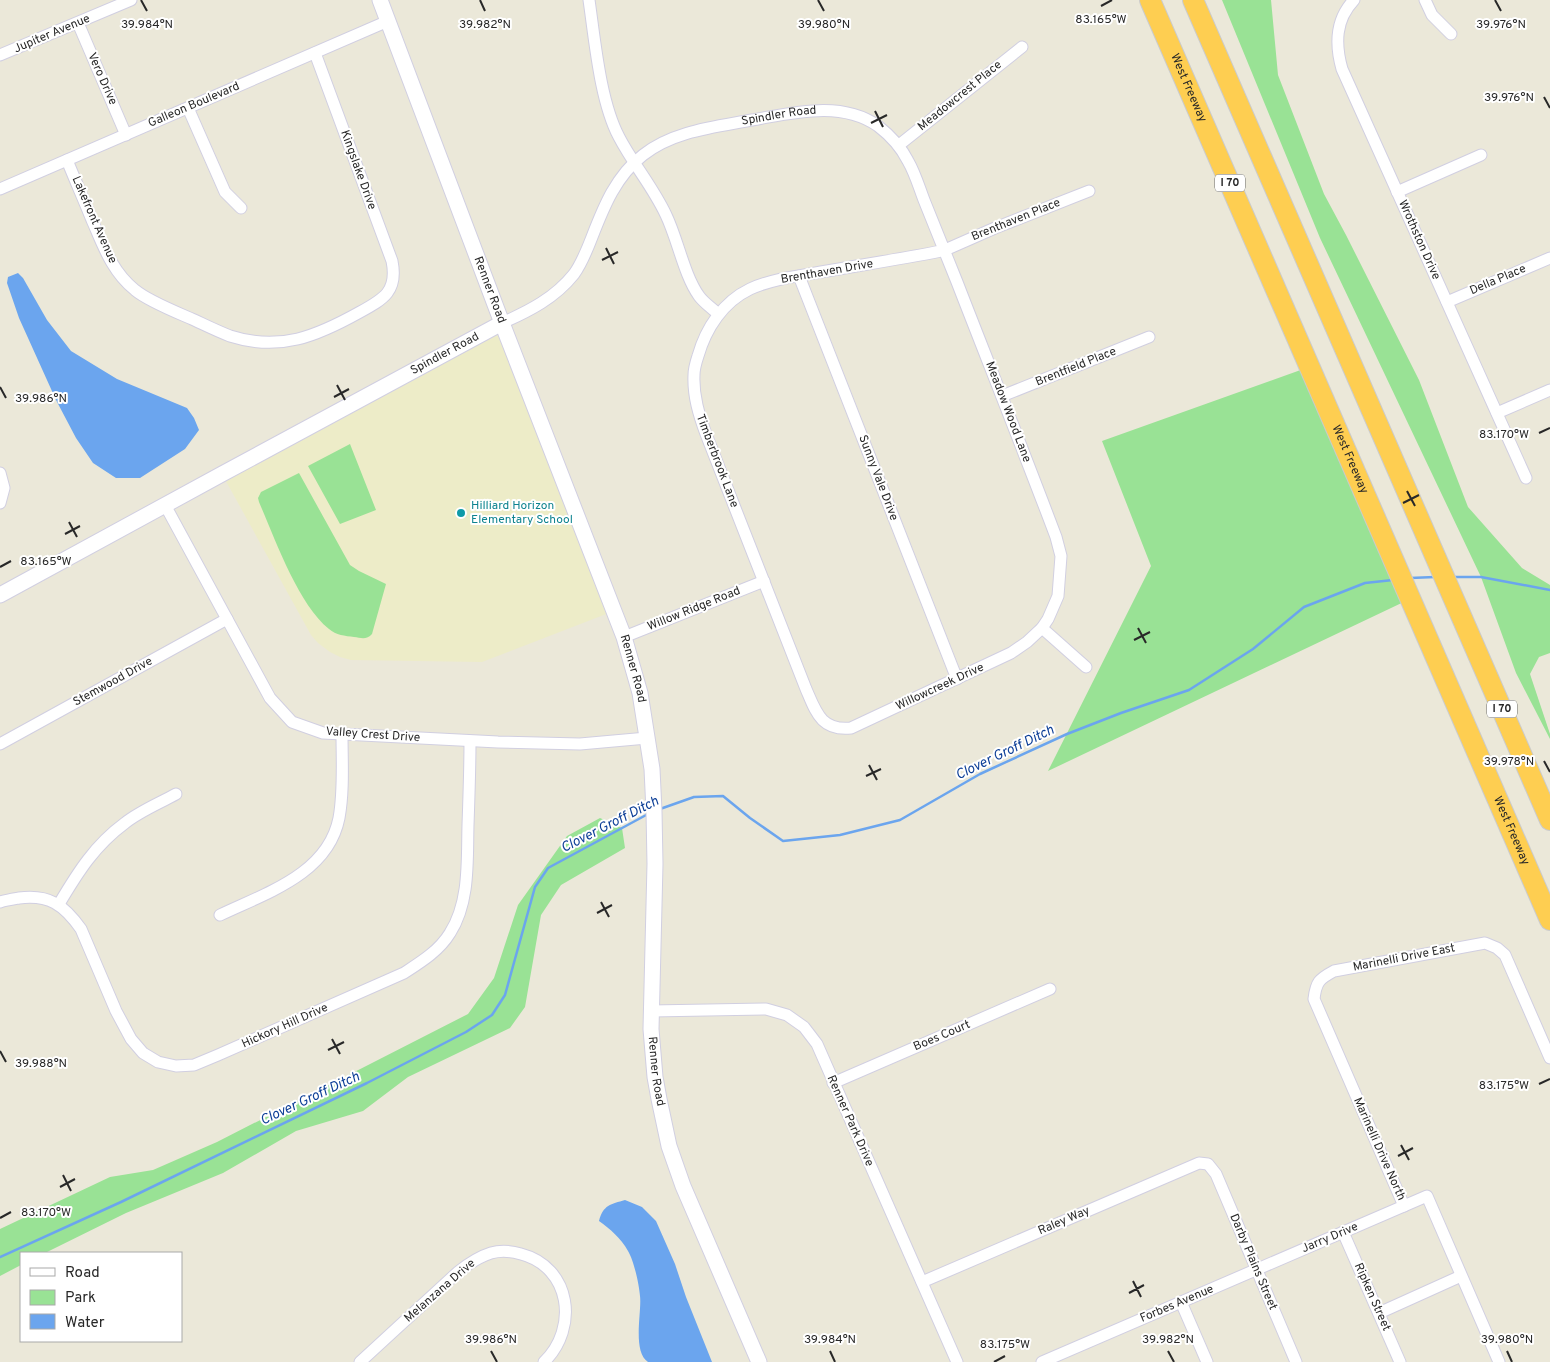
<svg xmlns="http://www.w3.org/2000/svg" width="1550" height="1362" viewBox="0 0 1550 1362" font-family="Overpass,sans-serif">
<rect width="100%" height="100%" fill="#ebe8d9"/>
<path fill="#edecc8" d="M502 323 614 611 482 662 351 660 340 657 330 652 318 643 311 635 222 474Z"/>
<path fill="#99e295" d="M1222 0H1271L1278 75 1324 194 1346 235 1419 380 1468 507 1522 568 1550 585V653L1539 657 1530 674 1550 734V739L1516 673 1481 577 1320 238Z
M1309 367 1410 599 1048 771 1151 566 1102 441Z
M350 444 376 510 340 524 308 466Z
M299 473 350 565 359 571 386 584 372 634C367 640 361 638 354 637 345 636 336 635 329 629 298 604 275 539 259 502L258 498 261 492Z
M600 818 622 828 625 848 561 885 541 915 525 1007 510 1028 408 1077 363 1111 296 1131 223 1173 126 1213 45 1253H21V1265L0 1276V1229L110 1177 153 1170 217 1142 468 1014 494 978 518 905 567 836Z"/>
<path fill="#6ba5ee" d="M18 273 23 278 47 320 71 351 117 379 187 408 194 418 199 430 185 449 140 478H116L93 463 76 438 56 400 19 318 7 283 8 277Z
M625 1200 642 1207 656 1221 675 1264 686 1297 712 1362H648C632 1351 642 1312 640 1296 639 1284 634 1261 628 1251 621 1238 610 1229 599 1221 603 1205 611 1204 625 1200Z"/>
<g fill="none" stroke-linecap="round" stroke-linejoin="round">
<path stroke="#6ba5ee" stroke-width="2.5" d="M1453 577H1481L1550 590
M1410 578 1435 577
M660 809 694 797 723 796 750 818 783 841 840 835 900 820 980 774 1067 734 1121 713 1189 690 1253 649 1304 607 1365 583 1393 580
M0 1257 121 1202 367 1083 466 1032 492 1015 505 995 535 887 548 868 648 814"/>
<g stroke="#d1cfe1" stroke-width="13">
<g id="street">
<path d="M589 0C595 41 600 101 619 137 633 164 653 187 666 215 678 240 684 275 699 296 704 303 712 308 718 314"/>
<path d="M1354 0C1335 20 1335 44 1342 69L1526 478"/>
<path d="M1425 0 1432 15 1451 34"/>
<path d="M78 23 126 135"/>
<path d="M0 55 131 0"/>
<path d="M188 108 225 192 241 208"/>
<path d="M899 145 1022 47"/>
<path d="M67 160C75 180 84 200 92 220 103 245 112 272 135 290 148 301 176 312 192 319 205 325 217 331 230 336 280 352 317 336 360 312 384 299 398 291 392 261L315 53"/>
<path d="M0 189 388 21"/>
<path d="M1397 192 1481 155"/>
<path d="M799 276 957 679"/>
<path d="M1447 302 1550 258"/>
<path id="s1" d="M502 323C529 311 555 298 574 274 582 263 587 250 592 237 604 206 616 176 643 155 673 131 715 127 752 120 793 113 841 100 878 126 891 136 901 147 908 161 915 173 919 187 924 200 935 227 946 254 957 282 990 367 1024 452 1056 537L1061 556 1058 596 1048 619 1042 628 1027 642 1011 653 851 728C821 731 816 712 806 689L706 434C699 415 693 396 694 375 694 369 696 362 698 356 706 328 723 302 750 289 772 279 797 276 821 272 861 265 901 259 941 251L945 250 995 228 1089 191"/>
<path d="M1002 396 1149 337"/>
<path d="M1497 413 1550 390"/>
<path d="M0 473 4 488 0 503"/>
<path d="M165 505 270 698 292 722 323 733 498 742 580 744 647 738"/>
<path d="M1042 628 1086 667"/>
<path d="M624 637 764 581"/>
<path d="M0 744 227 619"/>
<path d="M0 902C6 900 13 899 19 898 49 894 64 905 81 929L116 1011 131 1039 143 1053 158 1062 176 1066 194 1065 218 1055 404 973C421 962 439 951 450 933 470 902 467 860 468 825 469 797 470 769 470 741"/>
<path d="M59 904C78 872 95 845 125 823 140 811 160 803 176 794"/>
<path d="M220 915C266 893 328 874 339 818 344 791 342 761 342 734"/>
<path d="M651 1011 766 1009 787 1015 804 1027 817 1044 957 1362"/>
<path d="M833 1083 1050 989"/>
<path d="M1404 1206 1314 999C1316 982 1319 979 1334 971L1485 943 1497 948 1505 955 1550 1058"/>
<path d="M1343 1232 1400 1362"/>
<path d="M922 1282 1199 1163 1208 1164 1216 1174 1296 1362"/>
<path d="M1181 1302 1207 1362"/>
<path d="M1379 1313 1461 1276"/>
<path d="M360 1362 458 1272C468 1264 478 1257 491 1253 501 1250 511 1251 521 1254 571 1267 579 1328 544 1362"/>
<path d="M1042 1362 1427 1196 1499 1362"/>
</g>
</g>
<g stroke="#d1cfe1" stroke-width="17">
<g id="secondary">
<path id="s2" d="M380 0 502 323 624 637 640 693 652 769 654 811 655 864 651 1029 655 1077 659 1099 669 1146 683 1186 759 1362"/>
<path id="s3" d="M0 595 222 474 502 323"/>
</g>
</g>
<g stroke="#cbcbcb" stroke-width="22">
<g id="highway">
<path id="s4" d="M1150 0 1550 920"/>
<path d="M1193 0 1550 820"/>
</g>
</g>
<use href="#street" stroke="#fff" stroke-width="11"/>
<use href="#secondary" stroke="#fff" stroke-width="15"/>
<use href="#highway" stroke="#fece51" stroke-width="20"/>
</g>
<path fill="none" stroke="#282828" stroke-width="2" d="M141 0 147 11M480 0 485 11M818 0 824 11M1495 0 1501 11M1101 6 1112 0M1544 97 1550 108M875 111 883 127M871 123 887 115M606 248 614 264M602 260 618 252M337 385 345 400M0 387 6 398M334 397 349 389M1539 433 1550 428M1407 491 1415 506M1403 503 1419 495M69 522 77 537M65 534 80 526M0 567 11 561M1138 628 1146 643M1134 640 1150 632M1544 761 1550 772M869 765 877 780M866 776 881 769M601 902 609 917M597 913 612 905M332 1039 340 1054M328 1050 344 1042M0 1051 6 1062M1539 1084 1550 1079M1401 1145 1409 1160M1398 1156 1413 1148M63 1175 71 1191M60 1187 75 1179M0 1218 11 1212M1133 1281 1141 1297M1129 1293 1144 1285M491 1351 497 1362M830 1351 835 1362M1168 1351 1174 1362M1507 1351 1512 1362M994 1362 1005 1356"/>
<circle fill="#0f9aa8" stroke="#fff" stroke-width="2" cx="461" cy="513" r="5"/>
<g text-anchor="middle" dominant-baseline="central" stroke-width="4" stroke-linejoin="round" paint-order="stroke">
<g fill="#fff" stroke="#686868" stroke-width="1">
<rect x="1215" y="174.5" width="30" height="17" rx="4"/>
<rect x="1487" y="700.5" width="30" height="17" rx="4"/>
</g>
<g font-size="11" font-weight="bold" fill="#282828">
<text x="1230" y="183">I 70</text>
<text x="1502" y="709">I 70</text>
</g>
<g font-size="12" fill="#282828" stroke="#fff">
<text transform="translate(52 34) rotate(-23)">Jupiter Avenue</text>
<text transform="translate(102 79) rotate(66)">Vero Drive</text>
<text stroke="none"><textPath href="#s4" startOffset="96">West Freeway</textPath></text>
<text transform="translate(960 96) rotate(-39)">Meadowcrest Place</text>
<text transform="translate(194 105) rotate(-23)">Galleon Boulevard</text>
<text stroke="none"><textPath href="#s1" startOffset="370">Spindler Road</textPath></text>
<text transform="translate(358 170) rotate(70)">Kingslake Drive</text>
<text transform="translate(94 220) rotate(66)">Lakefront Avenue</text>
<text transform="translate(1016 220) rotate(-22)">Brenthaven Place</text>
<text transform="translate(1419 240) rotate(66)">Wrothston Drive</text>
<text transform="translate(827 272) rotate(-10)">Brenthaven Drive</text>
<text transform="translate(1498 280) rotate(-23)">Della Place</text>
<text stroke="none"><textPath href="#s2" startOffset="310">Renner Road</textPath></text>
<text stroke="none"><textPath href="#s3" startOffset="506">Spindler Road</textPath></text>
<text transform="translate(1076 367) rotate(-22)">Brentfield Place</text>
<text transform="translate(1008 412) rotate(69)">Meadow Wood Lane</text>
<text stroke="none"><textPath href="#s4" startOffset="501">West Freeway</textPath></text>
<text transform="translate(717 461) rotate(69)">Timberbrook Lane</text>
<text transform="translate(878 478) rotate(69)">Sunny Vale Drive</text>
<text transform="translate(694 609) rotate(-22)">Willow Ridge Road</text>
<text stroke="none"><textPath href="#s2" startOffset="715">Renner Road</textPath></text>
<text transform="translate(113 682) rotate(-29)">Stemwood Drive</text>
<text transform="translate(940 687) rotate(-25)">Willowcreek Drive</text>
<text transform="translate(373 735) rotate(4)">Valley Crest Drive</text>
<text stroke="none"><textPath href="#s4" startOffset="906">West Freeway</textPath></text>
<text transform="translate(1404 958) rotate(-11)">Marinelli Drive East</text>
<text transform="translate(285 1026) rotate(-24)">Hickory Hill Drive</text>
<text transform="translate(942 1036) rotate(-23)">Boes Court</text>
<text stroke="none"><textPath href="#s2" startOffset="1120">Renner Road</textPath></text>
<text transform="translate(850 1121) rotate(66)">Renner Park Drive</text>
<text transform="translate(1379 1149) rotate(66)">Marinelli Drive North</text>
<text transform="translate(1064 1221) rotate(-23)">Raley Way</text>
<text transform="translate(1330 1238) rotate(-23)">Jarry Drive</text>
<text transform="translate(1253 1262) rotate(67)">Darby Plains Street</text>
<text transform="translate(440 1291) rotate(-41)">Melanzana Drive</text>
<text transform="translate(1372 1297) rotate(66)">Ripken Street</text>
<text transform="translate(1177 1304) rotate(-23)">Forbes Avenue</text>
</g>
<g font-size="12" fill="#0d838f" stroke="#fff" text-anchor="start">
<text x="471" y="506">Hilliard Horizon<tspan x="471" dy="14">Elementary School</tspan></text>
</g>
<g font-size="14" font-style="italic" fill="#0d3f97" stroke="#fff">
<text transform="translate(1005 753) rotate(-26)">Clover Groff Ditch</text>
<text transform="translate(610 825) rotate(-27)">Clover Groff Ditch</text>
<text transform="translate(310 1099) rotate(-25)">Clover Groff Ditch</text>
</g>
</g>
<g font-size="12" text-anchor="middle" fill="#282828" stroke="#fff" stroke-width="4" stroke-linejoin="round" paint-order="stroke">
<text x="1101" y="23">83.165°W</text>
<text x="147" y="28">39.984°N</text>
<text x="485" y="28">39.982°N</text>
<text x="824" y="28">39.980°N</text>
<text x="1501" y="28">39.976°N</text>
<text x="1509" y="101">39.976°N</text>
<text x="41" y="402">39.986°N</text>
<text x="1504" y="438">83.170°W</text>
<text x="46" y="565">83.165°W</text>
<text x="1509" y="765">39.978°N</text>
<text x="41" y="1067">39.988°N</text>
<text x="1504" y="1089">83.175°W</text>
<text x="46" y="1216">83.170°W</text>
<text x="491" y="1343">39.986°N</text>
<text x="830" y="1343">39.984°N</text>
<text x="1168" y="1343">39.982°N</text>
<text x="1507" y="1343">39.980°N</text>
<text x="1005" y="1348">83.175°W</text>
</g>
<rect x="20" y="1252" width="162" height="90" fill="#ffffff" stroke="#a9a9a9"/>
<rect x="30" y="1268" width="25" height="8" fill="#ffffff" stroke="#a9a9a9"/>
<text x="65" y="1277" font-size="15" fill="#282828">Road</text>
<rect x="30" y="1290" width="25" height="15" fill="#99e295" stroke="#a9a9a9"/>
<text x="65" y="1302" font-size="15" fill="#282828">Park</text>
<rect x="30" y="1314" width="25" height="15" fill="#6ba5ee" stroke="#a9a9a9"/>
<text x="65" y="1327" font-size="15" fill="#282828">Water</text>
</svg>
